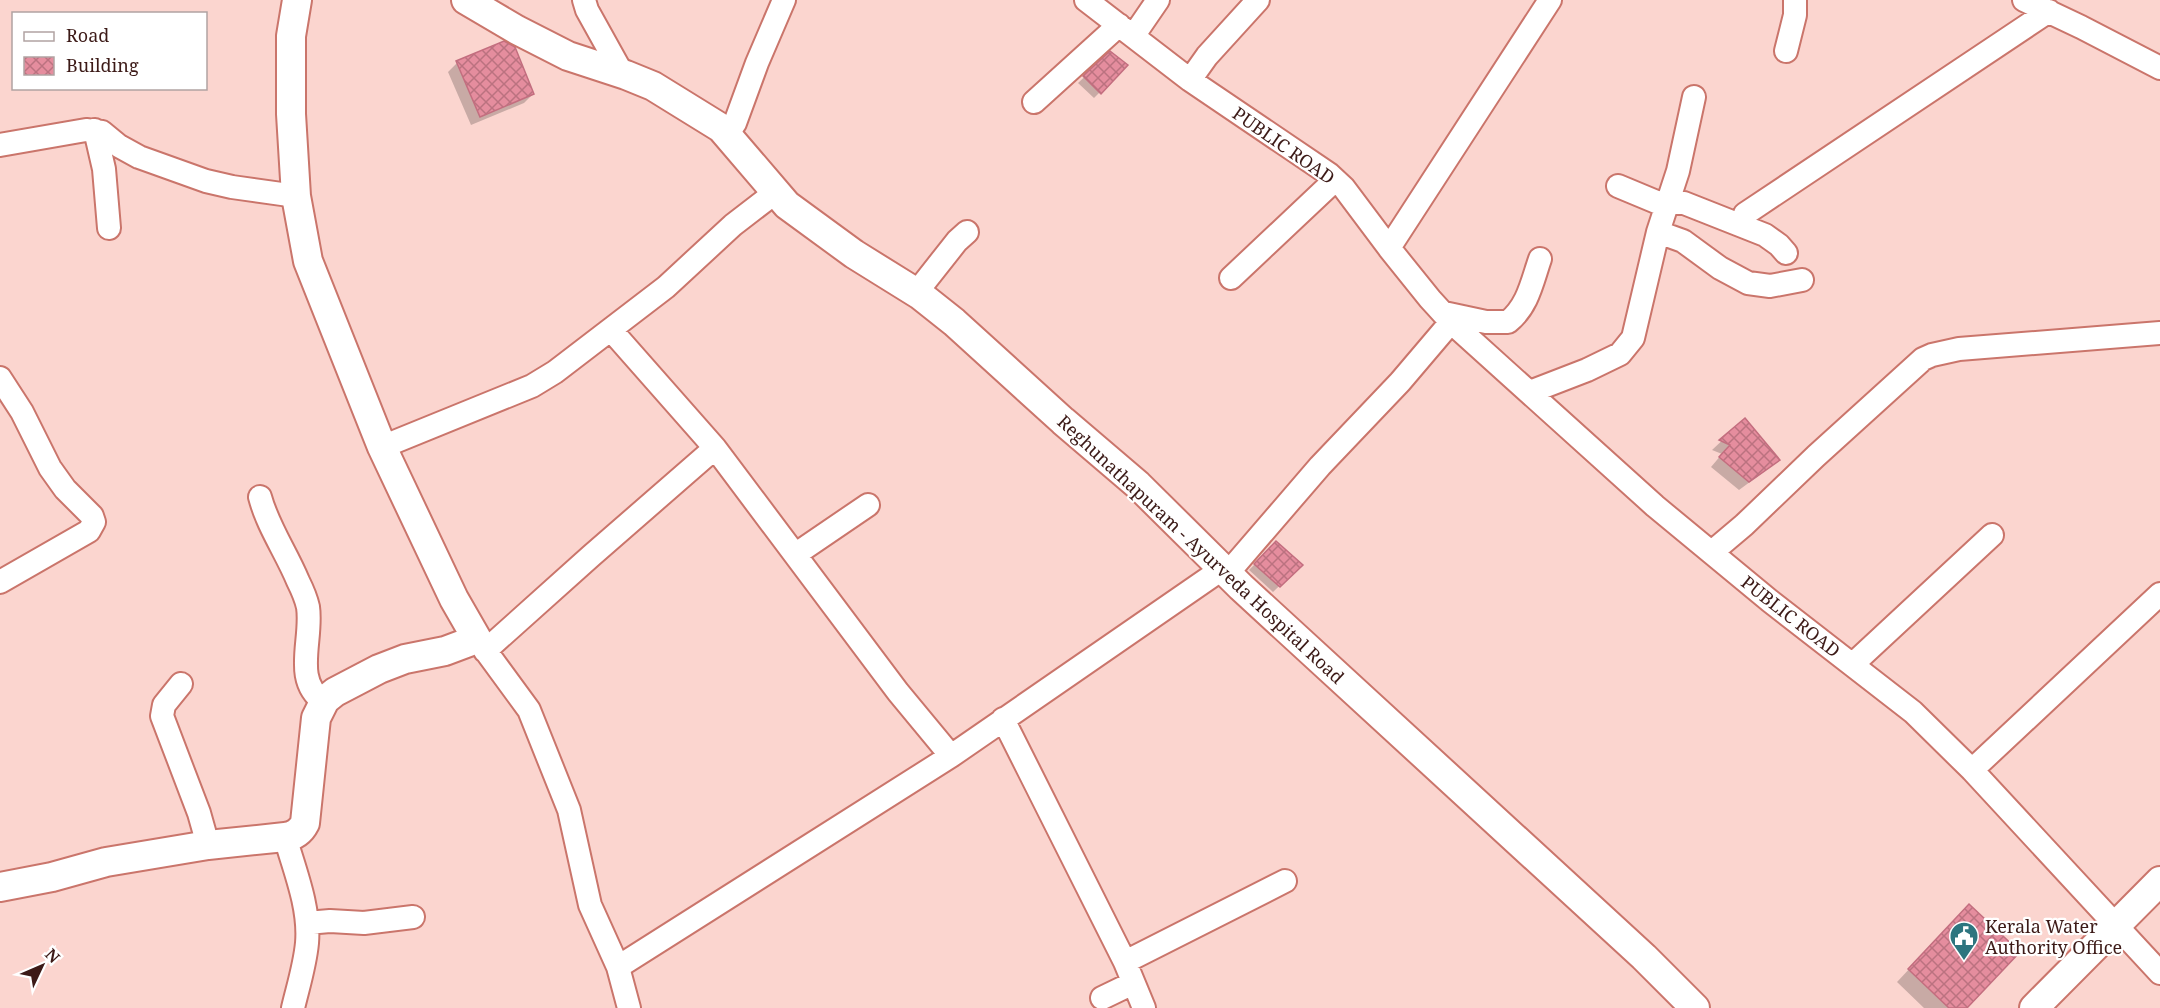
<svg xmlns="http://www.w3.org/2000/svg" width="2160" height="1008" font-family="'Noto Serif',serif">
	<defs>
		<pattern id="building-cross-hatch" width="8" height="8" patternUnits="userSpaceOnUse" patternTransform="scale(1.5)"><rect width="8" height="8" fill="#e58d9e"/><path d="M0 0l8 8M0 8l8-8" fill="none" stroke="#bb7280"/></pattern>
	</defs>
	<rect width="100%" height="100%" fill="#fbd5cf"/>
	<path fill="#0003" d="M504 43 533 94 524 103 471 125 448 72 457 63Z
		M1110 53 1126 66 1094 98 1078 83Z
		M1744 420 1778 460 1769 468 1739 490 1711 467 1722 454 1712 450Z
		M1276 543 1301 565 1273 592 1249 570Z
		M1957 918 1965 1008H1924L1897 982Z"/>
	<path fill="url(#building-cross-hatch)" stroke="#c36e7f" stroke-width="1.5" d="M504 41 515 47 534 94 480 117 456 61Z
		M1110 51 1128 65 1101 94 1083 76Z
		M1745 418 1780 460 1749 482 1719 457 1730 445 1719 440Z
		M1276 541 1303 565 1280 587 1254 564Z
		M1969 904 2020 952 1967 1008H1949L1908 969Z"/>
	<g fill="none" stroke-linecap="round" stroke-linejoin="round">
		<g stroke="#ca756b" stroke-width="26">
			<path id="minor" d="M584 0 587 10 622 73
				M1086 0 1190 80 1329 174 1344 188 1389 248 1430 299 1451 322 1655 506 1770 601 1913 712 1972 770 2160 973
				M2024 0 2081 27 2160 68
				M1134 35 1158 0
				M1786 51 1795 15V0
				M1190 80 1207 56 1258 0
				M1034 102 1119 25
				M95 130 104 169 109 228
				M727 135 735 123 757 63 784 0
				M0 145 86 130 102 132 119 146 139 157 206 181 232 187 296 196
				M1618 186 1666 206
				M1667 202 1684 203 1765 235 1779 245 1786 253
				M1745 214 2049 11
				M1658 232 1683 241 1720 268 1748 283 1770 286 1802 280
				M1389 248 1550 0
				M1231 278 1335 180
				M916 293 957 241 967 232
				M1444 313 1486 322H1508C1528 306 1532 282 1540 259
				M611 330 715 448 898 692 951 756
				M0 378 22 412 50 468 65 489 92 516 94 522 89 531 0 582
				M1530 392 1587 370 1620 354 1633 338 1658 232 1678 171 1694 97
				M382 447 532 386 555 372 666 287 733 225 776 192
				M260 497C268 527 286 552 298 581 302 589 306 598 308 607 313 640 292 680 324 702
				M1712 552 1744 525 1816 456 1923 359 1932 355 1959 349 2160 333
				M796 554 868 505
				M1227 574 1320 466 1400 382 1451 322
				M477 639 529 710 569 810 590 905 618 967 629 1008
				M485 651 591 556 715 448
				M1853 664 1992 535
				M181 684 164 705 162 716 199 813 208 845
				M1003 719 1125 962 1144 1008
				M1972 770 2160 594
				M285 837C295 871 310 908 307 943 305 965 298 987 293 1008
				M307 923 330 921 364 923 413 917
				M1125 962 1285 881
				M618 967 951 756 1222 569
				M1102 998 1133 983"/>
		</g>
		<g stroke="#ca756b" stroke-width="32">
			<path id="major" d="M466 0 517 30 568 56 626 75 653 86 721 128 787 205 854 254 920 295 954 322 1063 421 1138 485 1241 587 1644 957 1695 1008
				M0 887 52 877 106 862 208 845 285 837C294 836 301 831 305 823L316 718 325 700 335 692 379 669 405 659 445 651 477 639 454 599 382 447 308 261 296 196 291 114V36L297 0
				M2034 1008 2160 881"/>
		</g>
		<use href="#minor" stroke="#fff" stroke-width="22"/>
		<use href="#major" stroke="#fff" stroke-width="28"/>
	</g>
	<defs>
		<g id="civic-pin" transform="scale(1.5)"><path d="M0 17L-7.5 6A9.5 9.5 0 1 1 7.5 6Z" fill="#2d757f" stroke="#fff"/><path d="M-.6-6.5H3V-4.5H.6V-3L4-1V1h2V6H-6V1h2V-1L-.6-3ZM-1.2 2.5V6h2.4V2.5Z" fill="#fff"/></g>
	</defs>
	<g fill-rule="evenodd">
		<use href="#civic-pin" x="1964" y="936"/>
	</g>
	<g text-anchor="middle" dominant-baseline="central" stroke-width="4.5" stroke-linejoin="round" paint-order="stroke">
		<g font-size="18" fill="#3c1a17" stroke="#fff">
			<text transform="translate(1284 145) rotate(35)">PUBLIC ROAD</text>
			<text transform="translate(1201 549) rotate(43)">Reghunathapuram - Ayurveda Hospital Road</text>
			<text transform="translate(1791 616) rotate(38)">PUBLIC ROAD</text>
		</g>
		<g font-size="18" fill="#3c1a17" stroke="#fff" text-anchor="start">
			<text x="1985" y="926">Kerala Water<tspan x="1985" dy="21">Authority Office</tspan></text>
		</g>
	</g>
	<rect x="12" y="12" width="195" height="78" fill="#ffffff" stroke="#b1a3a2" stroke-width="1.5"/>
	<rect x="24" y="32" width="30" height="9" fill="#ffffff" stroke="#b1a3a2" stroke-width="1.5"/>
	<text x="66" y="42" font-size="18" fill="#3c1a17">Road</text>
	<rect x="24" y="57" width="30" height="18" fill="url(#building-cross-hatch)" stroke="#b1a3a2" stroke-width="1.5"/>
	<text x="66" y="72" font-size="18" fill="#3c1a17">Building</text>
	<g transform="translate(42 966) rotate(46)" stroke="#ffffff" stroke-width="4.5" paint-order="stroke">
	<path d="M0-4.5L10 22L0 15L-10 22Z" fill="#3c1a17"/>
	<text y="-9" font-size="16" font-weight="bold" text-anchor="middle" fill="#3c1a17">N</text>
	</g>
</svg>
